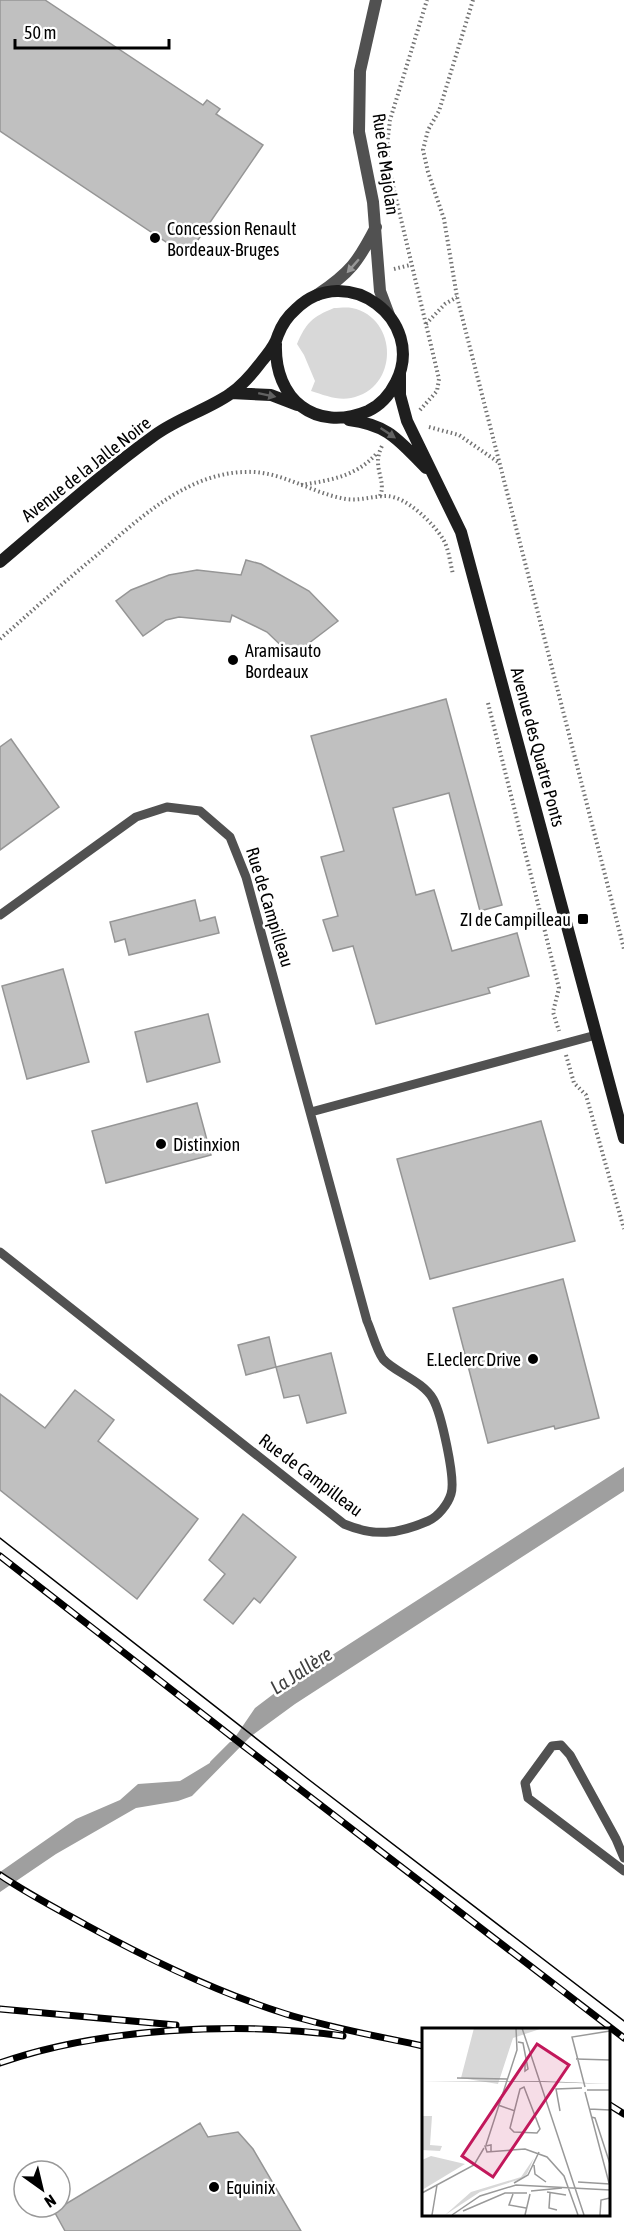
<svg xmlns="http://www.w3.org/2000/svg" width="624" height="2231" font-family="'Asap Condensed',sans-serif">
	<rect width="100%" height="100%" fill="#fff"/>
	<path fill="#d8d8d8" d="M334 308C339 308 346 307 352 308 399 318 399 389 351 398 338 401 324 395 311 391L315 381 304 355 297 344C306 323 312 317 334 308Z"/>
	<path fill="#9f9f9f" d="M624 1467V1491L295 1704 250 1737 192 1796 178 1801 136 1808 56 1854 0 1892V1872L76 1819 120 1800 138 1784 180 1781 223 1755 255 1708 284 1686Z"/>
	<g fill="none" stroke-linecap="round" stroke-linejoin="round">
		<path stroke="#9f9f9f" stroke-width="6" d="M213 1763 231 1745"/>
	</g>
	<path fill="#c0c0c0" stroke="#959595" stroke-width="1.5" d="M0 0H45L203 105 207 100 220 109 216 114 263 145 187 256 0 131Z
		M246 560 261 564 309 591 338 621 292 656 267 632 232 615 230 622 179 617 166 620 143 636 116 601 131 590 169 575 197 570 241 575Z
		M446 699 502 905 480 911 449 793 393 808 416 895 434 890 452 951 517 933 529 976 488 988 490 993 376 1024 353 946 333 951 323 920 338 916 321 857 344 851 311 736Z
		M11 739 59 807 0 850V747Z
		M195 900 200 921 215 917 219 933 129 955 125 939 115 942 110 922Z
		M63 969 89 1062 27 1079 2 986Z
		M208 1014 220 1062 147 1082 135 1032Z
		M197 1103 211 1155 106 1183 92 1131Z
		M541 1121 575 1241 430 1279 397 1159Z
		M563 1279 599 1418 555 1429 554 1426 488 1443 453 1308Z
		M269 1337 276 1367 246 1375 238 1345Z
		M331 1353 346 1413 307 1423 299 1395 284 1398 276 1367Z
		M75 1390 114 1420 98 1441 198 1519 137 1599 0 1490V1394L45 1428Z
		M243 1514 296 1557 260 1603 254 1598 233 1624 204 1600 225 1574 209 1560Z
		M200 2123 208 2137 238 2132 253 2149 301 2231H65L54 2211Z"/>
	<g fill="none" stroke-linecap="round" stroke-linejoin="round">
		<path stroke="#737373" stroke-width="4" stroke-dasharray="1.5 3" stroke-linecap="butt" d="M473 0 439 111 428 130 423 150 428 172 444 219 457 297 624 949
			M394 269 410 265
			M426 324 445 304 457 297
			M420 410 437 391 439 379 389 169 387 145 390 120 427 0
			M429 427 459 435 498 462
			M301 485C330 480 356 477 377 453
			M380 496C387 480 371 467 382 446
			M0 639C32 611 64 582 97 555 141 517 191 469 254 472 286 474 315 494 346 499 360 501 373 496 387 496 407 497 433 523 443 539 449 549 450 563 453 574
			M488 703 559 988 553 1012 559 1031
			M566 1055 574 1083 586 1095 624 1229"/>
		<path stroke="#515151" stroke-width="9" d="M0 915 136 817 167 807 200 811 230 837 246 877 367 1321C372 1332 376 1349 383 1359 394 1372 423 1381 433 1399 441 1413 456 1479 451 1494 448 1504 438 1517 428 1521 398 1534 375 1537 344 1524L0 1252
			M311 1112 596 1035
			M624 1858 616 1839 570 1755 561 1745 552 1746 525 1783 528 1798 624 1871"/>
		<path stroke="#515151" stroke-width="12" d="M376 0 360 71 359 132 373 202 380 291 389 315
			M317 295C350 273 358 262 376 227"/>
		<path stroke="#1e1e1e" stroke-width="12" d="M400 373V395L407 421 461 532 624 1138
			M231 393 271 395 297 405
			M349 420C389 425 399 441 426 468
			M0 562C51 519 101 474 155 435 178 418 207 410 230 394 243 385 253 373 262 361 269 352 275 346 278 335 282 324 288 316 296 309 346 260 427 320 396 382 390 394 381 405 368 411 315 433 274 399 276 344"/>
		<path stroke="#000" stroke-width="1.5" d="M0 1538 308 1779 624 2021"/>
		<g stroke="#000" stroke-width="7">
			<path id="rail" d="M0 1556 245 1747 624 2038
				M0 1875C28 1894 57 1909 86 1925 150 1960 216 1992 286 2014 331 2028 377 2036 423 2046
				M0 2009 176 2025
				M0 2063C100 2028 238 2021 343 2036
				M608 2104 624 2114"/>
		</g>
		<use href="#rail" stroke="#fff" stroke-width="4.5" stroke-dasharray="14" stroke-linecap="butt"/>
	</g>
	<defs><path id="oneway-solid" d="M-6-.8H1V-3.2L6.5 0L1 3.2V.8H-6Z" transform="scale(1.5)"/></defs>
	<use fill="#979797" href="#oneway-solid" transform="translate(353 266) rotate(131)"/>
	<g fill="#626262">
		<use href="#oneway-solid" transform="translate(267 395) rotate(12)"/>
		<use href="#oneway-solid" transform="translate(388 433) rotate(34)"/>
	</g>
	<g fill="#000" stroke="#fff" stroke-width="2">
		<circle cx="155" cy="238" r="6"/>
		<circle cx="233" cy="660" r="6"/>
		<rect x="577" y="913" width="12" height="12" rx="3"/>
		<circle cx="161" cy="1144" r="6"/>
		<circle cx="533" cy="1359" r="6"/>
		<circle cx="214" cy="2187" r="6"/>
	</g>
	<g text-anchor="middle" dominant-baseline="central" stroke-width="5" stroke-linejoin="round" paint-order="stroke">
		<g font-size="18" fill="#000" stroke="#fff">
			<text transform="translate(386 164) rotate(82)">Rue de Majolan</text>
			<text transform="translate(86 469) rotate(-38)">Avenue de la Jalle Noire</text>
			<text transform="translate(538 747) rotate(75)">Avenue des Quatre Ponts</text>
			<text transform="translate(270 907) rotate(73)">Rue de Campilleau</text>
			<text transform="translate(311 1475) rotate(37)">Rue de Campilleau</text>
		</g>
		<g font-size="18" fill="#000" stroke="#fff" text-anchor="start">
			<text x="167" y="228">Concession Renault<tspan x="167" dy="21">Bordeaux-Bruges</tspan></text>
			<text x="245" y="650">Aramisauto<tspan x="245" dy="21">Bordeaux</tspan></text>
			<text x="571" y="919" text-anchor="end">ZI de Campilleau</text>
			<text x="173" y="1144">Distinxion</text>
			<text x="521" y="1359" text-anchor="end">E.Leclerc Drive</text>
			<text x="226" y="2187">Equinix</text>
		</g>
		<g font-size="20" font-style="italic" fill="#404040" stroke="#fff">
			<text transform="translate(301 1670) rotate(-33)">La Jallère</text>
		</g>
	</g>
	<g transform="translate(422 2028)">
		<rect width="188" height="188" fill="#fff"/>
		<path d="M52 0H121L91 10 76 56 39 50ZM0 88H10L8 117 20 118 18 123 0 122ZM9 128 43 136 0 162V132ZM112 130 105 146 99 151 58 164 23 187 49 164 99 149Z" fill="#d8d8d8"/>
		<path d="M0 53H122L188 56 120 54Z" fill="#9f9f9f"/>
		<path fill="none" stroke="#999" stroke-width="1.5" d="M100 0 162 187M96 14 101 15 106 41 103 43V34M154 31 188 32M35 50 85 51M102 59 118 101 115 105 92 104 88 100 98 61ZM163 59 150 9 188 3M165 62H188M163 64 187 155M76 77 93 83M167 81 188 82M138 83 134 61 160 60M169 89 173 90 188 136M64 117 95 22 94 0M69 123V117L63 118 65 124 103 121 125 129 142 148 156 187M112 137 113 146 124 154M156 154 188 156M92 155 106 147 117 124M109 163 140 160M125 164 144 167M0 165 52 137 62 120M128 165 127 180 135 182M91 166 87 177 104 180M41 183 83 165H105M10 187 15 157M30 187 58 168 94 157 188 162M103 187 108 166M178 187 179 172 188 170"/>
		<path fill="#c2185b" fill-opacity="0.15" stroke="#c2185b" stroke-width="3" d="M115 16 147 37 71 149 40 128Z"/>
		<rect width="188" height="188" fill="none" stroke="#000" stroke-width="3"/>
	</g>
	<g transform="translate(42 2189) rotate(146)"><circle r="28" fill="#ffffff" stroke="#999999" stroke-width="1.5"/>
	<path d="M0-4.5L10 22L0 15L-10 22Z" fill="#000000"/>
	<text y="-9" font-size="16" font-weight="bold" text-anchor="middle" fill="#000000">N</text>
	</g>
	<path d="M15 39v9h154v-9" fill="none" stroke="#000000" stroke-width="3"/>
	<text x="24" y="39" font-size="18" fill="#000000" stroke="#ffffff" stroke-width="4.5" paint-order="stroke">50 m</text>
</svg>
